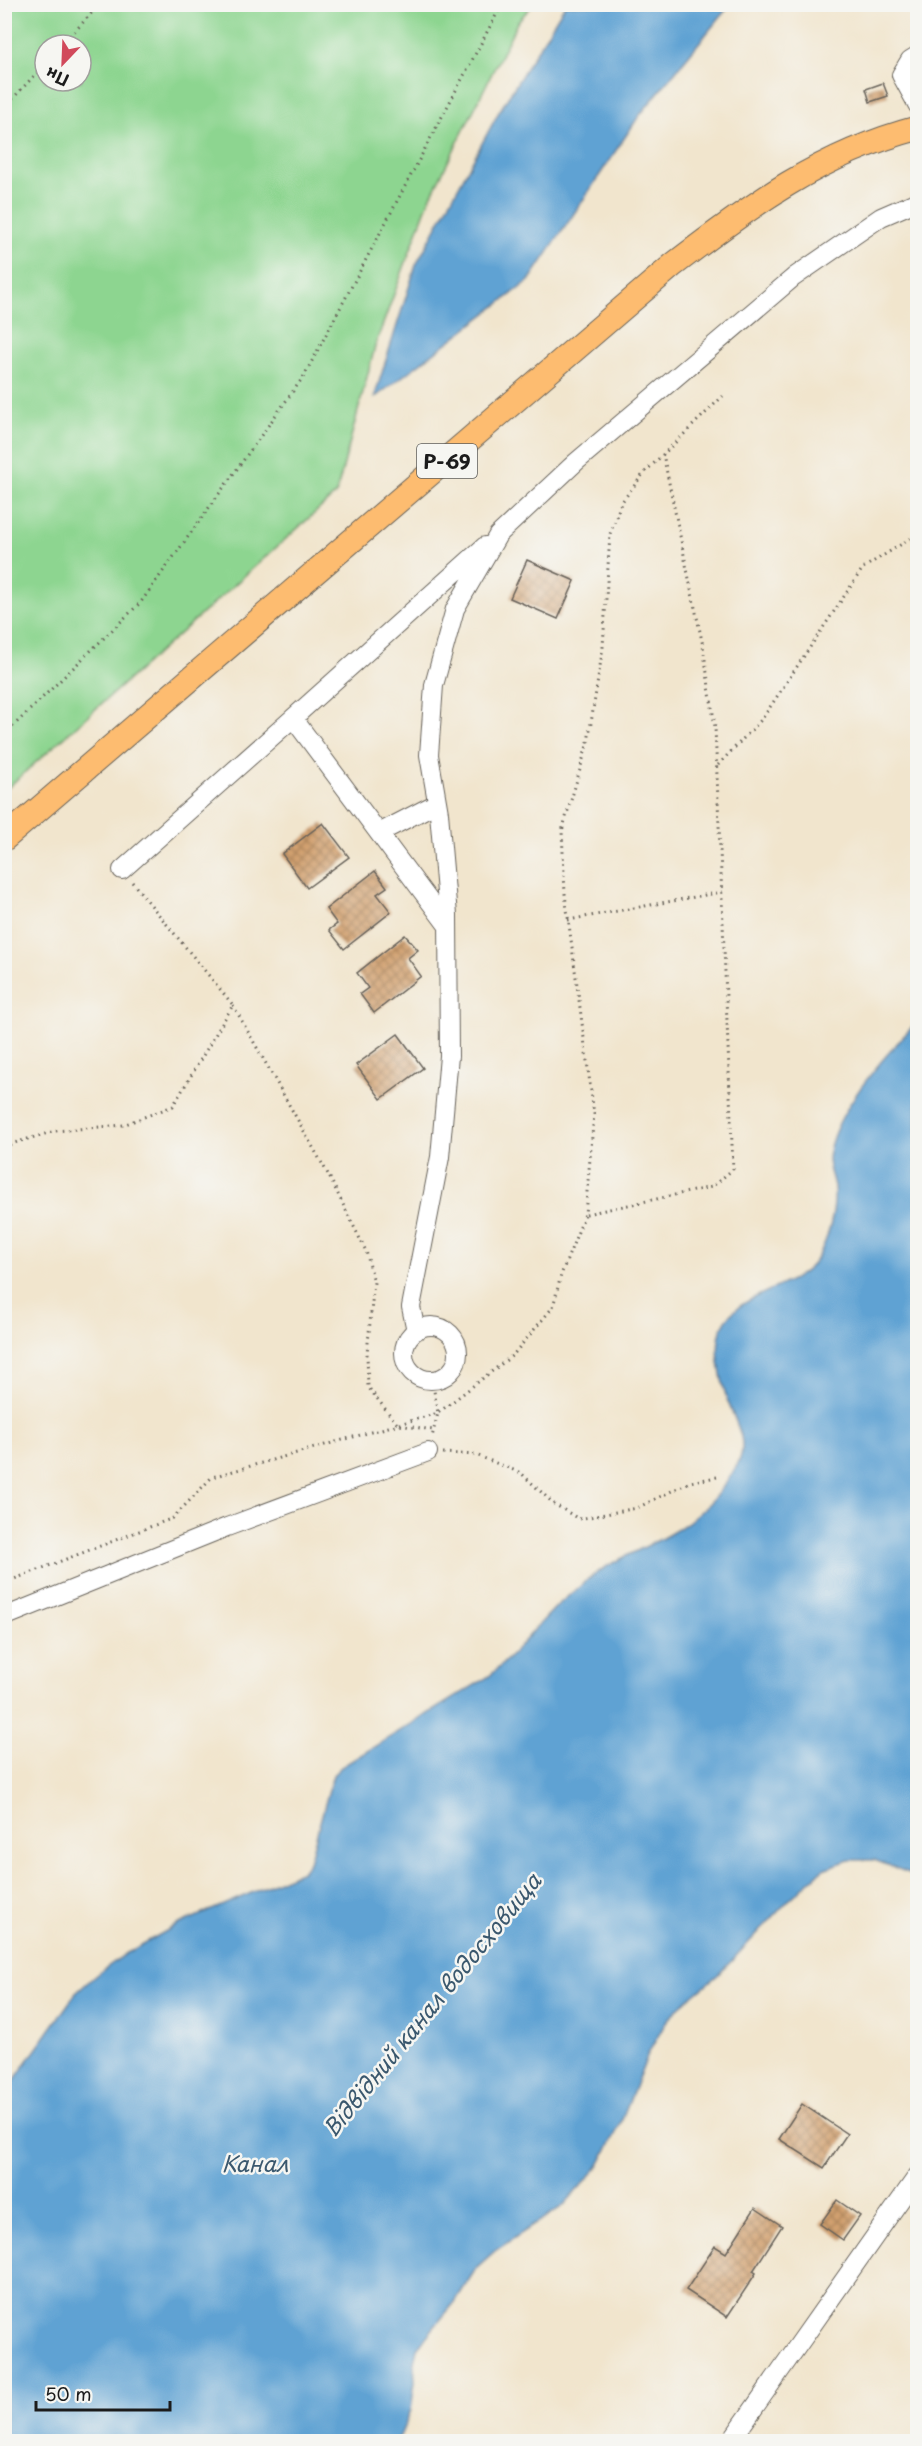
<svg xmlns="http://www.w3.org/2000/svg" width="922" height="2446" font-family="'Playpen Sans',sans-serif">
	<defs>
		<pattern id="building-cross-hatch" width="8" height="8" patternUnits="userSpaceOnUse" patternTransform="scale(1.5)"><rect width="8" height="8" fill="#d1a06f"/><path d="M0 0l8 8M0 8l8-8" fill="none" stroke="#a9825a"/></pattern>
	</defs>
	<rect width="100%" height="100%" fill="#f6f6f2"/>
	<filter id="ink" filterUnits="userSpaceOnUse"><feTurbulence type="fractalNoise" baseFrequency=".0167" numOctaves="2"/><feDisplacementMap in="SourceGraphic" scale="12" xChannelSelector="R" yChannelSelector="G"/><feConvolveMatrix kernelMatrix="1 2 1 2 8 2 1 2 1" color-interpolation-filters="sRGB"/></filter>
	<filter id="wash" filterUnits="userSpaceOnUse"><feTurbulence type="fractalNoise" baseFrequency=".008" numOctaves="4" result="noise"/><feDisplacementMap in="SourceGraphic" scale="24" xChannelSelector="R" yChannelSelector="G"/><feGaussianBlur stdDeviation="1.35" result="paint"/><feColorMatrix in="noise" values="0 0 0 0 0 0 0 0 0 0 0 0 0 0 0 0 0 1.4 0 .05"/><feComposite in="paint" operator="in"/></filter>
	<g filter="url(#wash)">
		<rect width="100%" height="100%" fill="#f1e5cd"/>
		<path fill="#8dd590" stroke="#547856" stroke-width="1.5" fill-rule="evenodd" d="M5 4 533 5 518 21 429 200 376 343 336 494 5 790ZM45 45H81V81H45Z"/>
		<path fill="#5fa2d3" stroke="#3e5f78" stroke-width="1.5" d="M565 5H730L639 116 529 281 374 398 416 265 499 112Z
			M917 1022V1876L874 1860H849L823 1869 789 1900 720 1973 679 2007 665 2024 649 2052 620 2125 598 2167 563 2206 496 2250 477 2267 455 2302 417 2348 414 2362 415 2382 411 2410 398 2441H5V2093L76 1993 96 1975 127 1953 177 1925 302 1871 309 1862 333 1775 341 1767 488 1677C511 1659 530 1633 551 1612 561 1601 574 1592 585 1582 609 1561 640 1551 668 1535 697 1519 721 1494 737 1465 751 1442 733 1419 726 1396 721 1378 715 1353 720 1334 730 1292 793 1292 815 1261 828 1243 836 1210 834 1187 832 1175 826 1164 829 1152 837 1108 887 1053 917 1022Z"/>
		<g id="blocks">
			<path fill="url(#building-cross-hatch)" d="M883 83 888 96 870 102 866 89Z
				M527 560 575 581 558 619 510 598Z
				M323 823 349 857 307 888 282 854Z
				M375 871 387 887 377 894 391 912 344 949 329 930 337 924 326 909Z
				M405 935 418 950 408 958 421 976 374 1013 360 994 368 988 357 973Z
				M398 1034 423 1068 381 1099 356 1065Z
				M802 2104 847 2134 824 2168 779 2139Z
				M837 2200 860 2216 843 2240 820 2224Z
				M755 2208 782 2226 753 2271 756 2273 727 2317 686 2290 715 2246 726 2253Z"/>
		</g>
	</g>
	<g filter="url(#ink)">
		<use href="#blocks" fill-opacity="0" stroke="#67625a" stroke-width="1.5"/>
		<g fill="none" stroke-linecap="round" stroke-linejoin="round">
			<g stroke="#67625a" stroke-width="20">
				<path id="minor" d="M918 55 910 60 901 75 918 106
					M379 833 437 803
					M122 870 293 718
					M448 926 293 718 485 546
					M404 1353a27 27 0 1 1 54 0a27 27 0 1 1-54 0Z
					M416 1331 411 1307 440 1157 449 1056 448 915 439 813 429 755 434 685 455 609 498 535 576 462 794 277 881 217 918 201
					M4 1617 227 1527 428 1452
					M730 2442 918 2175"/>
			</g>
			<g stroke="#67625a" stroke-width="26">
				<path id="major" d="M4 839 673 265C751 205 820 154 918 128"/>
			</g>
			<path stroke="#67625a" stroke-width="3" stroke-dasharray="1.5 4.5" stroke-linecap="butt" d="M62 45 100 4
				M4 108 45 64
				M4 735 141 602 304 376 502 4
				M718 765 762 719 863 568 918 534
				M568 920 722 892
				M233 1005 328 1174 366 1251 374 1282 367 1353 368 1387 398 1425 434 1430
				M4 1146 55 1131 123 1125 173 1106 233 1005 132 882
				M586 1214 712 1187 733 1169 715 727 703 646 663 454
				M432 1380 438 1413 432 1437
				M443 1453 476 1455 521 1473 554 1504 579 1519 637 1508 690 1482 717 1477
				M4 1583 173 1518 212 1477 438 1413 513 1355 553 1307 561 1275 585 1214 594 1114 565 894 562 831 588 742 603 647 610 534 621 503 644 473 723 396"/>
			<use href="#minor" stroke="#fff" stroke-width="18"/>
			<use href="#major" stroke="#fdbc6f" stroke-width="24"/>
		</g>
	</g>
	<g text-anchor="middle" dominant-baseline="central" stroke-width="5" stroke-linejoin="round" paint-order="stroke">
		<rect fill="#f6f6f2" stroke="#5d5d5c" stroke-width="1.5" x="417" y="444" width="60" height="34" rx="4.5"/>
		<g font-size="20" font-weight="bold" fill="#1c1c1c">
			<text x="447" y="461">Р-69</text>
		</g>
		<g font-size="22" font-style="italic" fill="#3a586e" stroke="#f6f6f2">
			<text transform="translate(431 2004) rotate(-51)">Відвідний канал водосховища</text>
			<text x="255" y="2162">Канал</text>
		</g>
	</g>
	<rect width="922" height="2446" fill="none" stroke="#f6f6f2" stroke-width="24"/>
	<g transform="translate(63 63) rotate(203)"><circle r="28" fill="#f6f6f2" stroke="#9f9f9c" stroke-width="1.5"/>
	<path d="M0-4.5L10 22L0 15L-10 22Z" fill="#d1495b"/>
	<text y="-9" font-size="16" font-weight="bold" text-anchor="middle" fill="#1c1c1c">Пн</text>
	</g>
	<path d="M36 2401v9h134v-9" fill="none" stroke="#1c1c1c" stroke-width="3"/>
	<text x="45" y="2401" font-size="18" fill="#1c1c1c" stroke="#f6f6f2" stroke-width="4.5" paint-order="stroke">50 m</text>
</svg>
